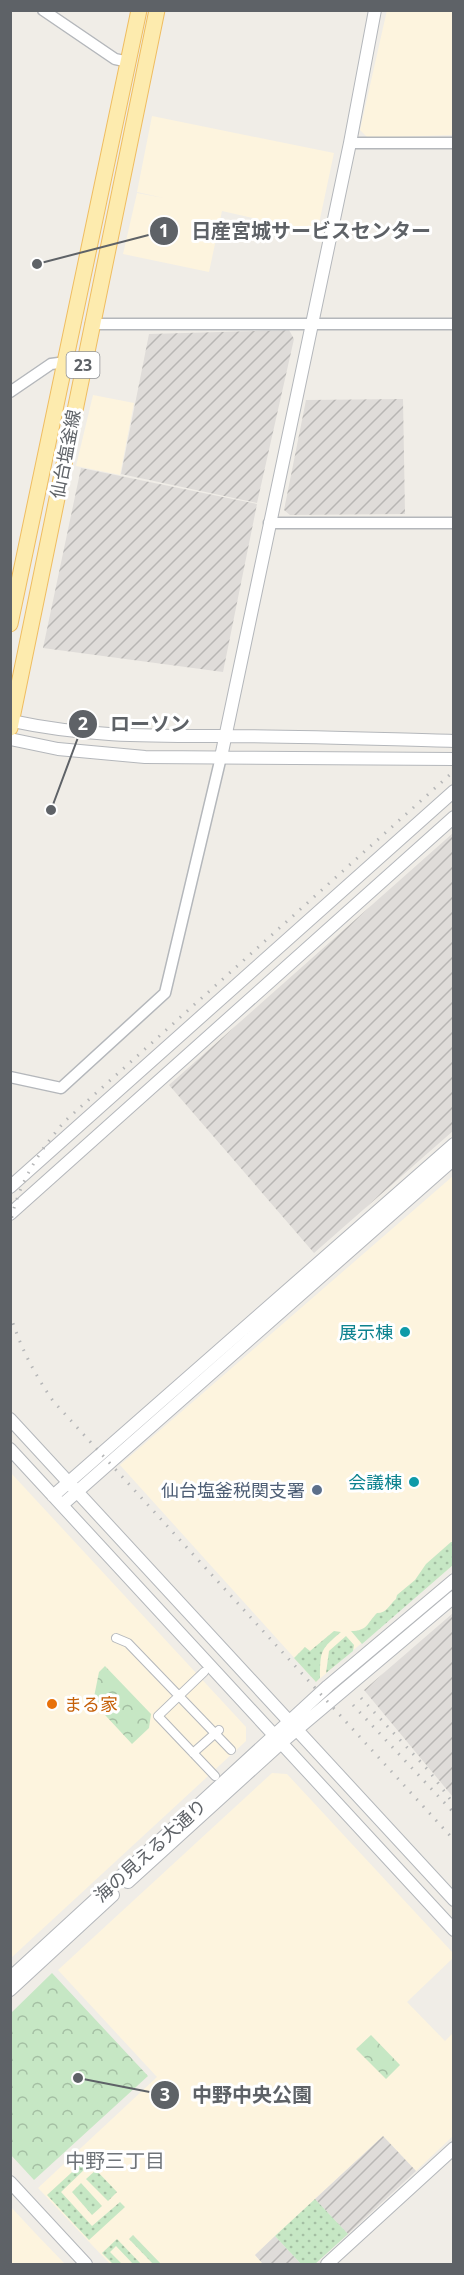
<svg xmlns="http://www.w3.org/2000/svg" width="464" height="2275" font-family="'Noto Sans','Noto Sans JP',sans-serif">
	<defs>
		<pattern id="industrial-furrows" width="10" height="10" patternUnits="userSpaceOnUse" patternTransform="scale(1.5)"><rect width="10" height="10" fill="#dfdcd9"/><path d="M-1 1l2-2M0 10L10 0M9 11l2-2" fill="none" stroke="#b8b6b4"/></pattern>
		<pattern id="grass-dots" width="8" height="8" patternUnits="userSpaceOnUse" patternTransform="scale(1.5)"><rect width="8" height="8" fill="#c6e7c4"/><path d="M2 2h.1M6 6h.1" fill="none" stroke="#a4bfa3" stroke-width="1.8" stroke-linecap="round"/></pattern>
		<pattern id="park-crowns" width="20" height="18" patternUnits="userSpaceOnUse" patternTransform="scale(1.5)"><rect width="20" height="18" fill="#c6e7c4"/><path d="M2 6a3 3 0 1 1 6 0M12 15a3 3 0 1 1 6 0" fill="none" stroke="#a4bfa3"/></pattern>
	</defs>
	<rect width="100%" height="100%" fill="#f0ede7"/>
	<path fill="#fdf4de" d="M387 10 453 11V135L368 138 360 130Z
		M152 116 334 153 317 233 222 211 209 272 123 254 137 193 164 198 137 192Z
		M93 395 134 403 120 475 76 466Z
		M453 1176V1565L316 1682 120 1465Z
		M11 1473 246 1727V1741L11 1958Z
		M272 1773 287 1774 453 1953V1958L407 2002 445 2041 453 2033V2136L416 2171 383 2136 255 2255 263 2264H110L38 2188 157 2077 58 1970Z
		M10 2206 37 2235 65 2264H11Z"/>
	<path fill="url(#industrial-furrows)" d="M289 330 294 339 257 503 121 474 149 334Z
		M403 399 405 514 290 515 284 510 306 400Z
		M81 468 257 504 223 672 43 648Z
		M453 833V1131L314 1253 169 1085Z
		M453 1613V1797L364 1690Z
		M383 2136 416 2171 348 2234 315 2199Z
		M275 2236 301 2264H263L255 2255Z"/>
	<path fill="url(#grass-dots)" d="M451 1542H453V1565L362 1644 351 1631C368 1631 367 1623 377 1613 387 1613 389 1605 396 1599L397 1595 415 1580 426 1564Z
		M334 1631 341 1632C321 1649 320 1650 320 1678L316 1682 294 1658 305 1647 310 1651Z
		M346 1636 354 1645 353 1651 326 1673 329 1651Z
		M83 2162 87 2167 61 2192 92 2226 120 2202 125 2207 89 2240 47 2195Z
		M96 2170 117 2192 108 2201 86 2179Z
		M81 2183 102 2206 92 2215 72 2192Z
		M315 2199 348 2234 315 2264H301L275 2236Z
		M133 2235 161 2264H153L129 2239Z
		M117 2239 141 2264H133L116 2246 110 2252 122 2264H113L102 2253Z"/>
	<path fill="url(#park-crowns)" d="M105 1666 151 1714 149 1728 132 1744 93 1702 99 1672Z
		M52 1973 148 2076 34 2180 11 2155V2013Z
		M371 2035 400 2065 386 2079 356 2049Z"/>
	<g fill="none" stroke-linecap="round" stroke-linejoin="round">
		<g stroke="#b4b7bb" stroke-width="10">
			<path id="pedestrian" d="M116 1638 128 1643 231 1750
				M204 1672 158 1716 215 1776
				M193 1753 219 1730"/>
		</g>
		<g stroke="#b4b7bb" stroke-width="13">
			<path id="minor" d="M43 10 115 59 129 62
				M350 143H454
				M91 324H454
				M10 392 51 364 66 362
				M269 523H454
				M10 1077 61 1088 165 993 221 757"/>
		</g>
		<g stroke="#b4b7bb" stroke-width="14">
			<path id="tertiary" d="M12 721C86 737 150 736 225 736 301 736 377 739 454 741
				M10 739 58 749 145 757 454 759
				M221 757 350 143 375 10
				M10 1187 454 791
				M10 1214 454 817
				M10 1419 454 1900
				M10 1449 454 1930
				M53 1496 454 1144
				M62 1505 454 1159
				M128 1882 281 1743 454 1597
				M10 1978 328 1686 454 1580
				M10 1990 113 1895
				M10 2182 86 2264
				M327 2264 454 2148"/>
		</g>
		<g stroke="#efbd61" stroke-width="17">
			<path id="primary" d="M10 624 139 10
				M10 728 157 10"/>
		</g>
		<use href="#pedestrian" stroke="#fff" stroke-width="8"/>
		<use href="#minor" stroke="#fff" stroke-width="10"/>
		<use href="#tertiary" stroke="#fff" stroke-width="12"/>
		<use href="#primary" stroke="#fdebae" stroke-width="15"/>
		<path stroke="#b5b6b7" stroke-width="3" stroke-dasharray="1.5 8" stroke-linecap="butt" d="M10 1227C16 1187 38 1152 65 1121L454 771
			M10 1314C20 1347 34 1373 53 1401L454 1840
			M361 1698 429 1771 450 1799
			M353 1705 454 1813"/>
	</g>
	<g fill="#0f9aa8" stroke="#fff" stroke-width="2">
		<circle cx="405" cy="1332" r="6"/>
		<circle cx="414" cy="1482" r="6"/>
	</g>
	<circle fill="#5c6f8a" stroke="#fff" stroke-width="2" cx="317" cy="1490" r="6"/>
	<circle fill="#e8710a" stroke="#fff" stroke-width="2" cx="52" cy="1704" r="6"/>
	<g text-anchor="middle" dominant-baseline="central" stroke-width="6" stroke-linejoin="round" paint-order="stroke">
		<rect fill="#fff" stroke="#8e9195" stroke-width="1.5" x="66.5" y="352" width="33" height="26" rx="4.5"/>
		<g font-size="16" font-weight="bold" fill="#5e6267">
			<text x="83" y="365">23</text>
		</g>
		<g font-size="18" fill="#5e6267" stroke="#fff">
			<text transform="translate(65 454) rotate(-79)">仙台塩釜線</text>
			<text transform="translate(150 1850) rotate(-42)">海の見える大通り</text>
		</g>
		<g font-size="18" fill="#0d838f" stroke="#fff" text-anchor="end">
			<text x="393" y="1332">展示棟</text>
			<text x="402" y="1482">会議棟</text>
		</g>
		<g font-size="18" fill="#4e5e75" stroke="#fff" text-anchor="end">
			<text x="305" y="1490">仙台塩釜税関支署</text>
		</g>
		<g font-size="18" fill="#c56008" stroke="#fff" text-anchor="start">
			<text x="64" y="1704">まる家</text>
		</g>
		<g font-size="20" fill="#6f7479" stroke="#fff">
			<text x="115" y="2160">中野三丁目</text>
		</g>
	</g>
	<path fill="none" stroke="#5e6267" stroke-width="2" d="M37 264L164 231M51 810L83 724M78 2078L165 2095"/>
	<g fill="#5e6267" stroke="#fff" stroke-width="2">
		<circle cx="37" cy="264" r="6"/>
		<circle cx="51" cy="810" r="6"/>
		<circle cx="78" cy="2078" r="6"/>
		<circle cx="164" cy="231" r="15"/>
		<circle cx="83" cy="724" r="15"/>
		<circle cx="165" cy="2095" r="15"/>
	</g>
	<g font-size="18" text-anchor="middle" font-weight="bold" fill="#fff">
		<text x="164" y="237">1</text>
		<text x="83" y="730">2</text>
		<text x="165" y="2101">3</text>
	</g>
	<g font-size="20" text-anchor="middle" font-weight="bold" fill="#5e6267" stroke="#fff" stroke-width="6" stroke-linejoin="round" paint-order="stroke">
		<text x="311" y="238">日産宮城サービスセンター</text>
		<text x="150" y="731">ローソン</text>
		<text x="252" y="2102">中野中央公園</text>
	</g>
	<rect width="464" height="2275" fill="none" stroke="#5e6267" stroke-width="24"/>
</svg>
